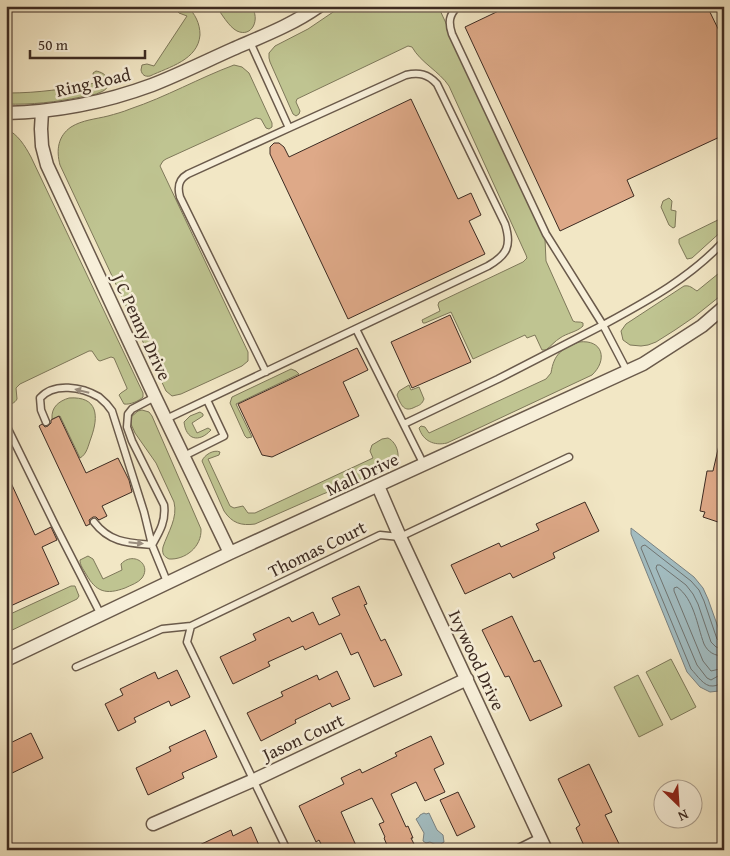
<svg xmlns="http://www.w3.org/2000/svg" width="730" height="856" font-family="'Gentium Book Plus',serif">
	<rect width="100%" height="100%" fill="#f2e7c5"/>
	<filter id="stains"><feTurbulence type="fractalNoise" baseFrequency=".004" numOctaves="4"/><feColorMatrix values="0 0 0 0 .2 0 0 0 0 .09 0 0 0 0 .02 0 0 0 .5 -.17"/></filter>
	<radialGradient id="worn" r=".72"><stop offset=".6" stop-color="#630" stop-opacity="0"/><stop offset="1" stop-color="#630" stop-opacity=".3"/></radialGradient>
	<path fill="#bfc491" stroke="#7e785a" d="M175 6H187C195 14 200 23 200 35 198 60 169 67 150 76 145 77 142 75 141 70L142 65 147 64 154 66 187 16 179 13 175 9Z
		M216 6H251C261 19 252 38 237 31 229 27 221 13 216 6Z
		M342 6H438L542 230 545 239 546 261 573 321C576 323 580 321 583 323V326C577 332 567 333 560 338 555 341 551 346 546 350H542L541 348 535 335 527 338 525 335 473 359 451 312 425 323H423L422 320 440 311 438 305 439 302 523 262 527 258 526 255 449 86C439 71 421 63 412 47L408 46 297 99 296 102 300 111 299 114 296 116 293 114 270 62 269 58V53L275 46 308 29Z
		M234 65 242 67 249 73 272 123V127L269 129 266 128 261 119 256 118 166 159 163 161 160 166 248 352V361L242 366 181 394 172 396 166 391 60 165C56 150 58 136 71 127 82 120 96 119 108 116 115 114 123 112 130 109 166 97 199 78 234 65Z
		M96 71C101 72 106 74 108 80 110 86 106 90 101 92 95 95 88 96 81 97 57 102 31 105 6 104V81L8 83V93C38 93 66 89 95 83L93 73Z
		M6 129C18 134 25 146 31 157L143 393V397C139 401 130 405 124 404L119 395 121 393 127 389V388L114 358 111 357 100 361 98 360 92 351H89L20 384 16 388 17 399C15 403 10 405 6 405Z
		M669 198 672 201 671 210 676 211 675 227 673 228 669 225 661 207 663 201Z
		M724 217V229L692 258 687 259 679 243V239Z
		M724 269V293L694 317 675 330 656 342 648 345 641 346 630 345 623 340 621 331 626 324 684 286C690 285 692 288 697 291Z
		M579 342C603 339 608 360 592 375L447 443C434 446 423 441 419 428L421 426 425 427 429 433 546 379 551 373C554 354 561 349 579 342Z
		M291 369 296 371 299 374 236 404 252 437 247 438 245 436 230 403 232 397Z
		M409 385 411 390 419 387 424 399C422 404 420 405 415 407 404 413 401 405 397 395L399 391Z
		M69 398C98 396 99 416 91 438 88 446 87 454 80 458L60 416 52 419C51 407 59 401 69 398Z
		M142 410 149 412 152 416 201 529C202 547 185 560 169 559 163 556 162 553 163 547 168 532 178 518 174 502L156 463 135 433 131 424V417L138 411Z
		M200 412 203 414V416L192 423 197 433 208 428 211 430C199 443 186 440 184 422L190 416Z
		M388 438C398 443 401 458 395 466L323 494 255 524C241 526 232 523 224 511L202 461C204 455 214 449 220 452L219 455 208 459 230 506 234 508 243 506 248 513H255L373 458 370 451 372 445 382 439Z
		M88 556 93 559 103 579 122 570 121 564C133 551 152 564 142 578 138 583 131 585 125 588 106 595 96 592 86 574 83 569 80 565 80 560Z
		M71 586H75L79 596 77 599 6 633V616Z
		M671 659 696 707 671 720 646 672Z
		M638 675 663 725 639 737 614 687Z"/>
	<path fill="#a2bcc0" stroke="#7a8281" d="M631 528 694 577 703 588 708 599 724 644V684L719 691 710 692 700 687 687 672 631 534Z
		M424 813 426 814 429 813 437 830 443 835 444 842 438 846 430 842 426 843 423 841 424 833 416 819 419 817 420 815Z"/>
	<g fill="none" stroke-linecap="round" stroke-linejoin="round">
		<path stroke="#707471" stroke-width="1" d="M724 642H720L717 639 704 601 699 590 691 581 645 545 642 546 641 548 691 669C697 675 704 687 713 686 718 686 719 683 724 682
			M724 649 716 647 711 642 698 604 693 594 686 585 660 565H657L656 568 697 665 707 678 711 680 718 676H724
			M724 656C714 656 708 652 704 644 697 625 694 599 677 587L674 588V591L703 661 711 671 724 668"/>
	</g>
	<path fill="#dea988" stroke="#3d2b22" d="M509 6H707L724 41V135L627 180 634 196 560 231 465 27Z
		M411 99 458 199 471 193 481 215 469 221 485 254 348 319 270 154V147L274 143H279L284 147 289 157Z
		M450 315 471 362 412 388 391 342Z
		M357 348 368 370 343 382 359 416 272 457 262 455 238 404Z
		M59 416 86 473 118 458 129 480 132 492 102 506 107 516 99 520 96 517H93L89 520 90 524 86 526 39 426 42 424 45 427 48 426 51 423V420Z
		M719 445 724 446V524L703 517 705 512 700 511 707 471H713Z
		M6 472 35 535 51 527 57 540 42 547 59 584 6 608Z
		M585 502 599 531 553 553 555 558 513 578 510 573 465 594 451 565 499 543 501 547 539 530 536 524Z
		M359 586 367 604 364 605 381 641 385 639 402 675 374 687 358 652 351 655 341 633 305 650 303 646 268 662 270 666 233 684 220 657 256 640 253 634 289 617 292 622 313 612 319 625 340 615 332 598Z
		M512 616 534 662 540 660 562 706 530 721 509 676 505 677 482 630Z
		M177 670 190 697 171 706 169 701 134 718 136 722 118 731 105 704 123 695 120 689 155 672 158 679Z
		M337 671 350 699 332 707 330 703 295 720 296 723 261 741 247 713 283 696 281 692 317 675 319 680Z
		M205 730 217 757 182 773 184 778 148 795 136 768 171 751 169 747Z
		M31 733 43 758 6 776V745Z
		M431 736 444 764 434 769 445 792 425 801 416 782 391 794 406 827 408 826 413 838H411L417 850H389L384 838 385 837 379 824 384 822 372 798 341 812 358 850H324L319 840 316 842 299 806 344 784 341 778 360 769 362 773 397 756 395 753Z
		M589 764 612 812 605 815 622 850H586L576 828 580 825 558 779Z
		M458 792 475 827 457 836 440 800Z
		M251 827 261 850H189L231 830 233 836Z"/>
	<g fill="none" stroke-linecap="round" stroke-linejoin="round">
		<g stroke="#6a5a4b" stroke-width="9">
			<path id="lane" d="M458 6C449 15 448 22 452 34L546 234 603 325C647 301 690 278 724 241
				M356 329 424 465
				M266 372 180 197C177 186 179 179 188 174L289 128
				M155 397 132 409 128 414 127 427 132 441 164 505C166 521 160 531 152 545L168 584
				M166 419 488 266C507 255 512 246 505 224L437 84C428 74 419 72 406 75L289 128 250 42
				M46 422 41 410 40 398C54 382 82 387 99 397 104 401 108 405 112 411L144 512 152 545C129 543 110 543 94 522
				M404 424 498 379 603 325 627 371
				M6 425 55 525 101 615
				M184 456 224 436 207 400
				M191 626 187 642 287 850
				M76 667 162 629 191 626 380 535 400 537 569 457"/>
		</g>
		<g stroke="#6a5a4b" stroke-width="15">
			<path id="street" d="M42 111 41 129 42 146 47 165 155 397 230 553
				M6 113C56 112 106 102 152 85 180 74 206 61 233 49 263 36 292 25 319 6
				M378 486 400 537 546 850
				M6 660 230 553 643 364 702 326 724 307
				M153 824 254 780 467 679
				M521 850 541 840"/>
		</g>
		<use href="#lane" stroke="#f7efd9" stroke-width="6"/>
		<use href="#street" stroke="#f7efd9" stroke-width="12"/>
	</g>
	<defs><path id="oneway-solid" d="M-6-.8H1V-3.2L6.5 0L1 3.2V.8H-6Z" transform="scale(1.25)"/></defs>
	<g fill="#9a8d7e">
		<use href="#oneway-solid" transform="translate(82 391) rotate(-166)"/>
		<use href="#oneway-solid" transform="translate(136 543) rotate(6)"/>
	</g>
	<g text-anchor="middle" dominant-baseline="central" stroke-width="5" stroke-linejoin="round" paint-order="stroke">
		<g font-size="18" fill="#3d2b22" stroke="#f7efd9">
			<text transform="translate(93 82) rotate(-13)">Ring Road</text>
			<text transform="translate(142 327) rotate(65)">J C Penny Drive</text>
			<text transform="translate(362 474) rotate(-25)">Mall Drive</text>
			<text transform="translate(317 549) rotate(-26)">Thomas Court</text>
			<text transform="translate(477 660) rotate(65)">Ivywood Drive</text>
			<text transform="translate(303 737) rotate(-25)">Jason Court</text>
		</g>
	</g>
	<rect width="730" height="856" fill="none" stroke="#f2e7c5" stroke-width="25"/>
	<rect x="8" y="8" width="715" height="841" fill="none" stroke="#3d2b22" stroke-width="2.5"/>
	<rect x="12" y="12" width="705" height="831" fill="none" stroke="#3d2b22"/>
	<g transform="translate(678 804) rotate(155)"><circle r="24" fill="#f7efd9" stroke="#ada190"/>
	<path d="M0-4L9 19L0 12L-9 19Z" fill="#8f2418"/>
	<text y="-8" font-size="14" font-weight="bold" text-anchor="middle" fill="#3d2b22">N</text>
	</g>
	<path d="M30 50v8h115v-8" fill="none" stroke="#3d2b22" stroke-width="2.5"/>
	<text x="38" y="50" font-size="15" fill="#3d2b22" stroke="#f7efd9" stroke-width="4" paint-order="stroke">50 m</text>
	<rect width="100%" height="100%" filter="url(#stains)"/>
	<rect width="100%" height="100%" fill="url(#worn)"/>
</svg>
